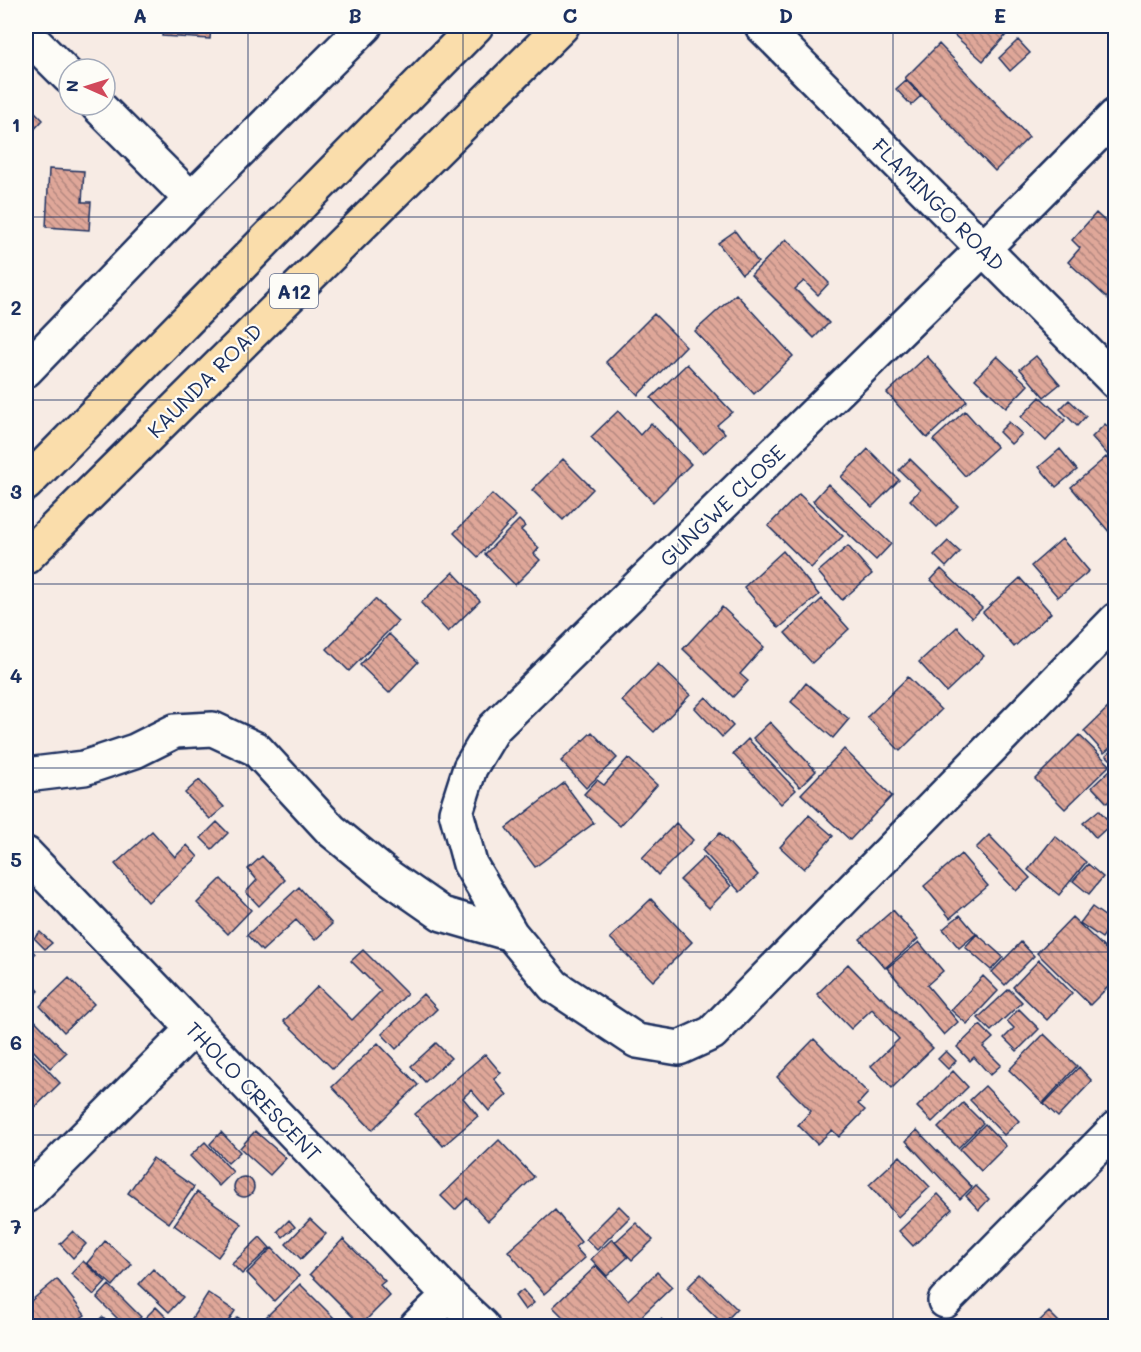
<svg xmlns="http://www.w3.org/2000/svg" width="1141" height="1352" font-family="Mali,sans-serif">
	<defs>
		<pattern id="building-back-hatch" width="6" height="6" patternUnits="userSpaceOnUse" patternTransform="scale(1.5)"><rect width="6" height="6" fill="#dfa799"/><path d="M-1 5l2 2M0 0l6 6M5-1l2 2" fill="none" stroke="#b48880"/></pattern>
	</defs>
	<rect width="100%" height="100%" fill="#f7ebe4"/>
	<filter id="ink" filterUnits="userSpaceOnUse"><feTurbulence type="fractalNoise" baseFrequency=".0167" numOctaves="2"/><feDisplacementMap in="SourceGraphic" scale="12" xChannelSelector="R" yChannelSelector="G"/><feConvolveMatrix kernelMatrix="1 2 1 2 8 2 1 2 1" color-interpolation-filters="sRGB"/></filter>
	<g filter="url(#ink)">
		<path fill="url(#building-back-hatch)" stroke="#1b2f5e" stroke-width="1.5" d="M163 26H211L210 39 162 36Z
			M960 26H1014L983 61 953 34Z
			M1018 40 1030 53 1010 71 999 58Z
			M939 44 1029 137 995 171 905 78Z
			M906 80 921 96 911 105 896 89Z
			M26 103 43 120 26 138Z
			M49 169 84 171 82 202H91L89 230 46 227Z
			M1096 213 1116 231V306L1068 262 1080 248 1072 240Z
			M735 231 758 262 742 274 718 243Z
			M786 239 829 283 818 295 804 281 795 289 829 323 814 338 751 275Z
			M736 294 793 356 754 394 695 331Z
			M654 314 686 346 638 395 606 362Z
			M927 356 967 401 927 438 887 393Z
			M997 356 1028 385 1006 408 975 379Z
			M1036 356 1060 384 1044 397 1020 369Z
			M687 364 732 412 717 425 725 433 703 454 651 398Z
			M1040 397 1065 420 1046 441 1021 417Z
			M1069 400 1086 416 1077 426 1060 409Z
			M618 411 640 435 651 423 691 464 653 502 591 437Z
			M965 411 997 447 965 476 933 440Z
			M1009 422 1022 434 1011 444 999 432Z
			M1105 424 1116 435V464L1092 437Z
			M868 449 899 480 872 507 841 477Z
			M1060 449 1077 470 1056 487 1039 467Z
			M1106 457 1116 468V540L1071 487Z
			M563 459 593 489 563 520 532 490Z
			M910 459 958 506 937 527 910 500 920 490 899 470Z
			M828 484 891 544 876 560 813 501Z
			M492 494 516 516 478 557 454 533Z
			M799 494 843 536 811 568 768 526Z
			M519 520 525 526 521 530 539 548 534 554 540 560 515 585 485 554Z
			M1062 539 1089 571 1058 597 1031 566Z
			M948 541 960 552 946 567 934 555Z
			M848 546 872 574 842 600 818 572Z
			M783 551 819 595 779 628 744 587Z
			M941 569 982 608 972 618 931 580Z
			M453 572 480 601 448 632 421 603Z
			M1020 578 1051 613 1014 647 983 612Z
			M375 599 398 621 349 671 327 649Z
			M822 599 849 629 812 663 785 633Z
			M722 607 764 647 740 674 748 681 733 697 683 649Z
			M957 627 984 656 946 692 919 662Z
			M389 634 418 662 389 693 360 665Z
			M658 664 690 695 654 732 622 701Z
			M908 677 941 710 900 751 867 717Z
			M806 683 849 719 833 738 791 702Z
			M706 697 733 726 722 737 695 708Z
			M1113 703 1116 706V743L1104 753 1084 731Z
			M770 722 816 771 800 787 753 738Z
			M592 732 617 758 586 788 561 761Z
			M1079 735 1110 765 1065 809 1035 779Z
			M748 739 796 790 781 804 733 754Z
			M1116 747V765L1106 755Z
			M844 749 892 796 850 840 801 794Z
			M628 758 657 785 620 826 584 794 597 780 604 785Z
			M1111 769 1116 774V802L1112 798 1107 803 1092 787Z
			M199 780 224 807 210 819 185 793Z
			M564 783 594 823 535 867 506 828Z
			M1099 810 1111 824 1096 838 1083 823Z
			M809 815 833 836 804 869 780 847Z
			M217 822 228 833 212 849 201 838Z
			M676 823 693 840 658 875 642 858Z
			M152 831 175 857 187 845 198 857 148 902 115 864Z
			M720 833 758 875 740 892 702 850Z
			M989 835 1030 878 1016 891 976 848Z
			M1055 836 1086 862 1059 895 1028 870Z
			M961 854 988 886 950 918 924 886Z
			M262 856 285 880 259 906 246 892 257 880 248 869Z
			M704 857 731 886 709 908 680 880Z
			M1088 864 1103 877 1089 894 1073 881Z
			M221 879 251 910 228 934 197 903Z
			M299 887 332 924 315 940 296 920 262 951 247 935Z
			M651 899 692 942 653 981 610 938Z
			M1092 907 1113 922 1102 938 1080 923Z
			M893 910 918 939 885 968 860 939Z
			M960 915 976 934 959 948 943 929Z
			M1072 917 1116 959V979L1090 1005 1037 953Z
			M40 932 52 943 45 949 34 938Z
			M977 934 1003 957 991 970 965 947Z
			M919 942 943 971 927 985 958 1022 944 1035 887 968Z
			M1021 942 1034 956 1005 985 992 972Z
			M26 943 35 954 26 962Z
			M363 950 407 994 333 1069 284 1021 318 986 352 1020 381 991 351 961Z
			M1039 960 1072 993 1047 1020 1013 987Z
			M848 964 880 997 881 996 933 1048 892 1088 871 1066 899 1039 872 1009 851 1029 817 994Z
			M26 975 39 991 26 1002Z
			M983 976 998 991 967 1024 951 1010Z
			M69 978 94 1004 64 1032 40 1006Z
			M1009 989 1022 1002 991 1031 978 1018Z
			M423 994 437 1009 396 1049 382 1034Z
			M1019 1009 1039 1029 1017 1051 1004 1038 1014 1028 1007 1021Z
			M26 1011 66 1053 50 1068 26 1043Z
			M980 1025 993 1038 983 1047 1001 1065 990 1075 974 1057 970 1061 957 1047Z
			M1044 1034 1077 1066 1043 1103 1009 1070Z
			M814 1039 868 1093 858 1104 865 1110 839 1137 832 1130 817 1144 798 1125 811 1111 777 1077Z
			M378 1043 418 1085 372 1130 332 1087Z
			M436 1043 451 1058 425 1082 411 1066Z
			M26 1047 60 1083 28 1114 26 1112Z
			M946 1051 956 1061 948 1069 938 1059Z
			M485 1054 501 1073 494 1079 507 1095 489 1111 471 1090 463 1098 478 1116 443 1146 415 1114Z
			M1079 1067 1092 1081 1058 1117 1044 1104Z
			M953 1071 968 1087 932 1122 917 1107Z
			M985 1086 1019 1121 1004 1135 970 1100Z
			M963 1103 983 1123 958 1148 938 1128Z
			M985 1124 1006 1146 981 1171 960 1149Z
			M917 1130 972 1187 960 1199 906 1141Z
			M255 1131 286 1158 270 1175 240 1148Z
			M221 1132 240 1152 228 1163 210 1144Z
			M499 1140 534 1177 488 1221 467 1198 455 1210 441 1196Z
			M205 1142 233 1172 219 1186 190 1156Z
			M900 1156 930 1187 898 1217 869 1185Z
			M153 1158 194 1187 169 1223 128 1193Z
			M234 1187a10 10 0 1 1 20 0a10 10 0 1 1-20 0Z
			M976 1186 989 1199 979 1210 966 1196Z
			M197 1192 242 1224 218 1257 174 1225Z
			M938 1194 952 1209 913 1246 899 1231Z
			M619 1206 630 1217 597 1250 586 1239Z
			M555 1210 581 1242 575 1247 585 1258 544 1294 508 1251Z
			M310 1219 326 1234 301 1259 286 1244Z
			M289 1220 295 1227 283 1237 278 1231Z
			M636 1223 653 1240 632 1260 615 1242Z
			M73 1231 86 1244 73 1258 60 1244Z
			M260 1237 270 1248 242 1274 232 1264Z
			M343 1239 385 1281 380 1285 390 1296 361 1325 310 1274Z
			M612 1239 628 1257 607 1276 591 1259Z
			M105 1241 132 1264 113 1286 87 1263Z
			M272 1248 299 1276 274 1301 247 1273Z
			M83 1261 106 1282 94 1295 71 1274Z
			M596 1266 628 1300 657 1272 672 1287 631 1326H627L620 1320 613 1326H572L553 1307Z
			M153 1269 183 1297 169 1312 139 1284Z
			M701 1274 737 1309 723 1324 687 1288Z
			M57 1279 85 1315 76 1321 80 1326H28L26 1323V1305Z
			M300 1284 342 1326H272L264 1319Z
			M109 1285 141 1317 131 1326H125L97 1298Z
			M523 1290 534 1303 525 1310 515 1296Z
			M208 1293 235 1311 225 1326 216 1323 213 1326H187Z
			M156 1307 168 1319 160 1326H137Z
			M1049 1312 1063 1326H1034Z
			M102 1317 112 1326H92Z
			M237 1317 245 1322 241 1326H230Z
			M661 1319 669 1326H653Z"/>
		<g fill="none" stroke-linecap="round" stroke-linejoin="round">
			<g stroke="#1b2f5e" stroke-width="38">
				<path id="minor" d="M762 26 1116 382
					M26 34 69 77
					M97 105 191 199
					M1116 115 983 249 494 728 470 768 456 812 470 864 511 934 554 986 637 1041 679 1048 712 1033 1116 620
					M26 370 191 199 365 26
					M26 775 84 768 135 751 175 731 213 729 256 749 331 830 386 875 442 914 511 934
					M26 854 449 1295 482 1326
					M26 1196 194 1028
					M945 1301 1116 1128
					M417 1326 449 1295"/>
			</g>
			<g stroke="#1b2f5e" stroke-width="38">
				<path id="primary" d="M26 484 476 26
					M26 557 562 26"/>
			</g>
			<use href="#minor" stroke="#fdfcf7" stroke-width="33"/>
			<use href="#primary" stroke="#faddab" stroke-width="33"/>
		</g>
	</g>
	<path fill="none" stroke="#1b2f5e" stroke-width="1.5" stroke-opacity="0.55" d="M248 26V1326M463 26V1326M678 26V1326M893 26V1326M26 217H1116M26 400H1116M26 584H1116M26 768H1116M26 952H1116M26 1135H1116"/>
	<g text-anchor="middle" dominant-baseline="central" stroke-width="4.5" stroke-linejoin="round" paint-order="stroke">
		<rect fill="#fdfcf7" stroke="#5f6c8c" stroke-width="1.5" x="270" y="274" width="48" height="34" rx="4.5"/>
		<g font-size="20" font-weight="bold" fill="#1b2f5e">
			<text x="294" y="291">A12</text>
		</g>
		<g font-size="21" fill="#1b2f5e" stroke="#fdfcf7">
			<text transform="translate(939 204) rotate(45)">FLAMINGO ROAD</text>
			<text transform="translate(204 380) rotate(-45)">KAUNDA ROAD</text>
			<text transform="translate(722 505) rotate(-44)">GUNGWE CLOSE</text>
			<text transform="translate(254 1091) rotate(46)">THOLO CRESCENT</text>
		</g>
	</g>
	<rect width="1141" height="1352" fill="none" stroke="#fdfcf7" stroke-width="66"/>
	<g transform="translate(87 87) rotate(273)"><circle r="28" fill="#fdfcf7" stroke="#a3aaba" stroke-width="1.5"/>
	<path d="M0-4.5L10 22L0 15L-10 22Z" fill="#d1495b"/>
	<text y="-9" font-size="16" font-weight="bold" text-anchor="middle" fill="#1b2f5e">N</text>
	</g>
	<rect x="33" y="33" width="1075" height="1286" fill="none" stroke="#1b2f5e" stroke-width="2"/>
	<g font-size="20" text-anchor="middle" font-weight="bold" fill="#1b2f5e">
		<text x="140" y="23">A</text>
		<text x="355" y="23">B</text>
		<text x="570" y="23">C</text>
		<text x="786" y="23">D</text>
		<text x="1000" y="23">E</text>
		<text x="16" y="132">1</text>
		<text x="16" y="315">2</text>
		<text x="16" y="499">3</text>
		<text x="16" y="683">4</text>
		<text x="16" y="867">5</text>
		<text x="16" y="1050">6</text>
		<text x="16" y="1234">7</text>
	</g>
</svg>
